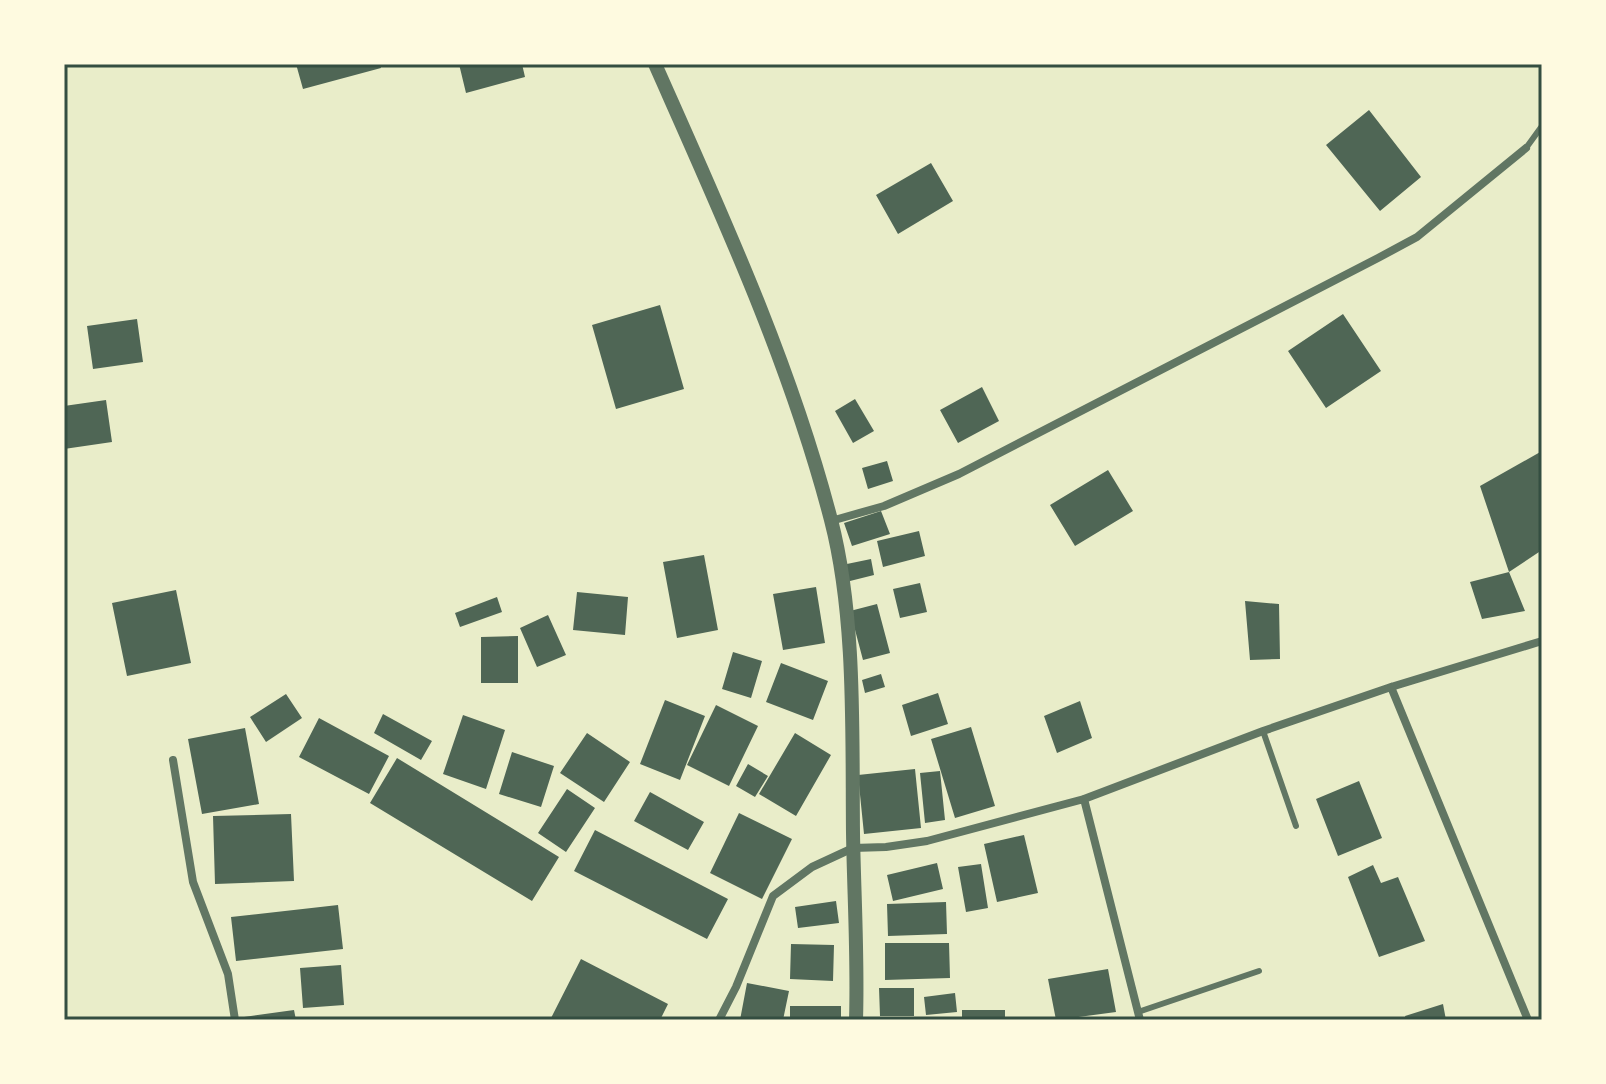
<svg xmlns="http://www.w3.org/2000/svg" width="1606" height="1084" font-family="Figtree,sans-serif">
	<rect width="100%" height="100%" fill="#e9edc9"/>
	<path fill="#4f6655" d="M296 64H380L381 68 303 89Z
		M459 64H522L525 77 466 93Z
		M1369 110 1421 177 1380 211 1326 145Z
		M931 163 953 201 898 234 876 195Z
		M660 305 684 389 616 409 592 325Z
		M1343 314 1381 371 1326 408 1288 351Z
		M137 319 143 362 93 369 87 326Z
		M982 387 999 421 958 443 940 410Z
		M855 399 874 431 853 443 835 411Z
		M106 400 112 442 64 449V406Z
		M1542 451V558L1539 552 1509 572 1480 486Z
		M887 461 893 481 868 489 862 468Z
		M1108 470 1133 511 1075 546 1050 505Z
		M881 511 890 534 852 546 844 523Z
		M919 531 925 556 883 567 877 541Z
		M704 555 718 630 677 638 663 562Z
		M871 559 874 575 846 582 842 565Z
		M1509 572 1525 611 1482 619 1470 582Z
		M920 583 927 612 900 618 893 589Z
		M816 587 825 643 783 650 773 594Z
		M176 590 191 663 127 676 112 603Z
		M577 592 628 597 625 635 573 630Z
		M497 597 502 612 460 627 455 613Z
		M1245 601 1279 604 1280 659 1250 660Z
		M877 604 890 653 863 660 850 611Z
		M548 615 566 655 537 667 520 628Z
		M518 636V683H481V637Z
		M733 652 762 661 751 698 722 689Z
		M781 663 828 681 813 720 766 702Z
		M881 674 885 687 865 693 862 680Z
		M938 693 948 724 911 736 902 705Z
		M286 694 302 718 266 742 250 717Z
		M665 700 705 716 680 780 640 764Z
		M1080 701 1092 738 1057 753 1044 716Z
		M716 705 758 726 729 786 687 765Z
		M383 714 432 741 421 760 374 733Z
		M463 715 505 730 486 789 443 774Z
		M319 718 389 756 369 794 299 757Z
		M971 727 995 806 955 818 931 739Z
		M245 728 259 804 202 814 188 739Z
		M587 733 630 762 604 802 560 773Z
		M795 733 831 755 796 816 759 794Z
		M512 752 554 766 541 807 499 794Z
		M397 758 559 857 532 901 370 803Z
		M748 764 768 776 755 797 736 786Z
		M915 769 921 828 864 834 858 775Z
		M940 771 945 820 925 823 920 773Z
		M1359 781 1382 838 1338 856 1316 799Z
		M567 789 595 808 566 852 538 833Z
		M650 792 704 822 688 850 634 821Z
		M739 813 792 839 762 899 710 873Z
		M291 814 294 881 215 884 213 816Z
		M595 830 728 899 707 939 574 871Z
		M1024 835 1038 893 997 902 984 844Z
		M937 863 943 889 893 901 887 875Z
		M981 864 988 908 966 912 958 867Z
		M1373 865 1381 883 1398 877 1425 941 1379 957 1348 877Z
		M836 901 839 923 798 928 795 907Z
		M946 902 947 934 888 936 887 904Z
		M338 905 343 949 236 961 231 917Z
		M885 943H949L950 978 885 980Z
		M791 944 834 945 833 981 790 979Z
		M581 959 668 1004 660 1020H550Z
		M341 965 344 1005 303 1008 300 968Z
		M1108 969 1116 1012 1056 1020 1048 979Z
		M747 983 789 991 783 1020H740Z
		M879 988H914V1016H880Z
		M955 993 957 1012 926 1015 924 997Z
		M1443 1004 1446 1020H1406L1405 1016Z
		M790 1006H841V1020H790Z
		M294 1010 296 1020H245L244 1017Z
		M962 1010H1005V1020H962Z"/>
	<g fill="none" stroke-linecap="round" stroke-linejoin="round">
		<path stroke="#617663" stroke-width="6" d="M1526 148 1542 126
			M1263 731 1296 826
			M1138 1012 1259 971"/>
		<path stroke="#617663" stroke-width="8" d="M831 521 884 506 959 474 1378 258 1417 237 1526 148
			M1391 687 1528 1020
			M173 760 193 882 228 974 235 1020
			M1084 799 1140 1020
			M719 1020 736 987 773 896 812 867 853 848 886 847 927 841 1084 799 1263 731 1391 687 1542 641"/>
		<path stroke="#617663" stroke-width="14" d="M655 64C721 213 790 362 831 520 856 616 852 734 853 833 854 895 858 958 856 1020"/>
	</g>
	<rect width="1606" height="1084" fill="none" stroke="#fefae0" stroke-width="132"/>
	<rect x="66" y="66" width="1474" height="952" fill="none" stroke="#344e41" stroke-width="3"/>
</svg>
